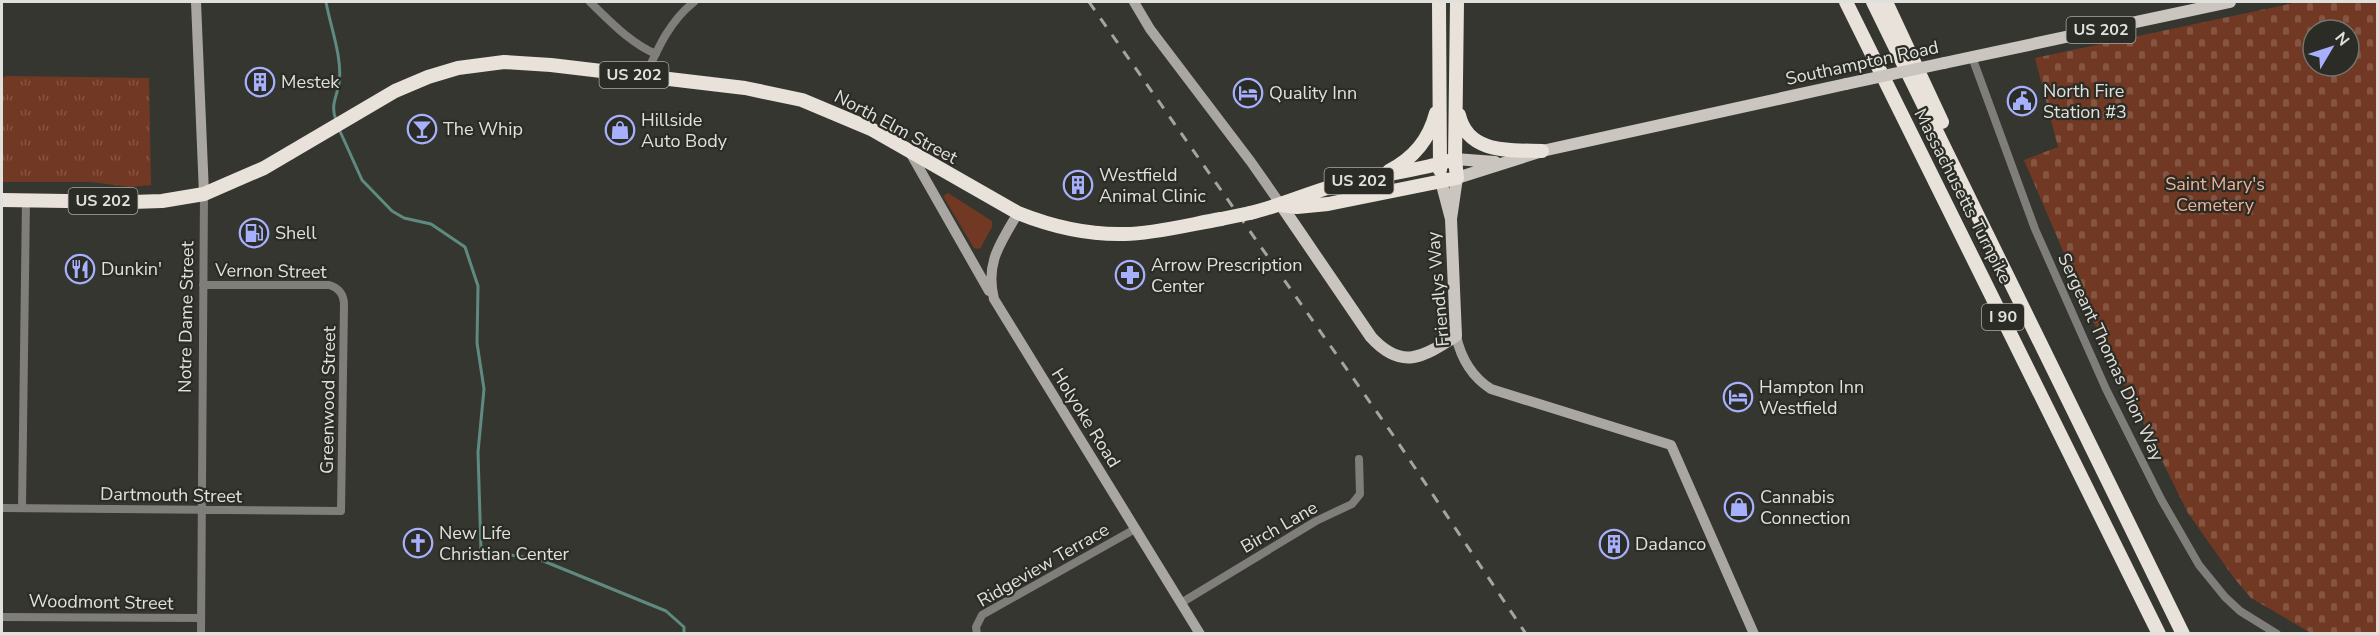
<svg xmlns="http://www.w3.org/2000/svg" width="2379" height="635" font-family="'Nunito Sans',sans-serif">
	<defs>
		<pattern id="grass-tufts" width="24" height="20" patternUnits="userSpaceOnUse" patternTransform="scale(1.5)"><rect width="24" height="20" fill="#713923"/><path d="M3 7l-1-3M5 7V3M7 7l1-3M15 17l-1-3M17 17v-4M19 17l1-3" fill="none" stroke="#855542"/></pattern>
		<pattern id="cemetery-stones" width="16" height="16" patternUnits="userSpaceOnUse" patternTransform="scale(1.5)"><rect width="16" height="16" fill="#713923"/><path d="M2 7V4a2 2 0 0 1 4 0v3zM10 15v-3a2 2 0 0 1 4 0v3z" fill="#855542"/></pattern>
	</defs>
	<rect width="100%" height="100%" fill="#35362f"/>
	<path fill="url(#grass-tufts)" d="M6 76 149 78 151 185 130 187 91 182H2V78Z"/>
	<path fill="url(#cemetery-stones)" fill-rule="evenodd" d="M2298 2H2377V633H2311L2251 598 2234 578 2188 513 2098 332 2024 160 2058 147 2035 58ZM2313 30H2349V66H2313Z"/>
	<path fill="#713923" d="M948 193 992 221V227L980 249 974 248 943 196Z"/>
	<g fill="none" stroke-linecap="round" stroke-linejoin="round">
		<path stroke="#5f8a80" stroke-width="3" d="M326 2C330 25 343 59 339 83 337 97 330 105 336 120
			M339 129 362 180 392 211 404 218 431 224 465 247 478 286 477 343 484 389 478 452 481 550 541 560 666 611 684 627V634"/>
		<path stroke="#807e7b" stroke-width="8" d="M590 2C610 21 630 43 656 54
			M1972 57 2035 229 2106 389 2161 499 2199 565 2225 597 2240 611 2277 634
			M645 77C658 48 669 22 694 2
			M2 508 341 511 344 305C344 295 339 288 329 285H203
			M22 508 26 200
			M1181 603 1316 521 1352 504 1360 494 1359 459
			M2 617 201 618
			M201 634 204 194
			M977 634 976 627 982 615 1135 529"/>
		<path stroke="#aaa6a1" stroke-width="10" d="M196 2 204 194
			M1134 2 1150 29 1251 162 1281 205
			M911 154 989 291
			M1018 213C1000 244 985 263 994 299L1200 634
			M1456 336C1461 358 1472 377 1491 389L1671 445 1754 634"/>
		<path stroke="#cac6bf" stroke-width="12" d="M1944 63 2230 2
			M1455 159 1495 162
			M1281 205 1371 337C1402 371 1423 357 1456 336L1451 219 1441 181
			M1451 219 1457 178 1542 151 1846 84"/>
		<path stroke="#e8e2db" stroke-width="14" d="M1439 2 1440 170
			M1846 2 2159 634
			M1873 2 2183 634
			M1886 2 1942 122
			M1459 115C1468 154 1510 150 1542 151
			M1389 171C1414 158 1429 140 1436 113
			M2 200 132 202 162 201 204 194 264 168 395 91 428 77 458 68 504 62 551 65 745 88 802 100 871 129 1018 213C1053 227 1087 235 1125 234 1153 234 1192 224 1221 219
			M1281 205 1297 207 1328 204 1457 178 1455 159 1457 2
			M1250 213C1280 206 1308 193 1337 185 1376 174 1417 172 1455 159"/>
		<path stroke="#a4a59f" stroke-width="3" stroke-dasharray="10 10" stroke-linecap="butt" d="M1089 2 1393 435 1526 634"/>
		<path stroke="#cac6bf" stroke-width="12" d="M1846 84 1944 63"/>
		<path stroke="#e8e2db" stroke-width="14" d="M1221 219 1250 213"/>
	</g>
	<defs>
		<g id="building-ring" transform="scale(1.5)"><circle r="9.5" fill="#2b2c25" stroke="#a7b0fc" stroke-width="1.5"/><path d="M-4-6H4V6H1V3H-1V6H-4ZM-2.5-4.3h1.7v1.8h-1.7ZM.8-4.3h1.7v1.8H.8ZM-2.5-1h1.7V.8h-1.7ZM.8-1h1.7V.8H.8Z" fill="#a7b0fc"/></g>
		<g id="hotel-ring" transform="scale(1.5)"><circle r="9.5" fill="#2b2c25" stroke="#a7b0fc" stroke-width="1.5"/><path d="M-6-4.5h1.5V1H6V5H4.5V3h-9V5H-6ZM-4 0a1.8 1.8 0 1 1 3.6 0ZM.5 0V-2.5h3Q6-2.5 6 0Z" fill="#a7b0fc"/></g>
		<g id="civic-ring" transform="scale(1.5)"><circle r="9.5" fill="#2b2c25" stroke="#a7b0fc" stroke-width="1.5"/><path d="M-.6-6.5H3V-4.5H.6V-3L4-1V1h2V6H-6V1h2V-1L-.6-3ZM-1.2 2.5V6h2.4V2.5Z" fill="#a7b0fc"/></g>
		<g id="bar-ring" transform="scale(1.5)"><circle r="9.5" fill="#2b2c25" stroke="#a7b0fc" stroke-width="1.5"/><path d="M-6-5H6L.8 .8V4.5H3.5V6h-7V4.5H-.8V.8Z" fill="#a7b0fc"/></g>
		<g id="shop-ring" transform="scale(1.5)"><circle r="9.5" fill="#2b2c25" stroke="#a7b0fc" stroke-width="1.5"/><path d="M-5-2.5h2.3a2.7 3.5 0 0 1 5.4 0H5L5.5 6h-11ZM-1.5-2.5h3a1.5 2.3 0 0 0-3 0Z" fill="#a7b0fc"/></g>
		<g id="fuel-ring" transform="scale(1.5)"><circle r="9.5" fill="#2b2c25" stroke="#a7b0fc" stroke-width="1.5"/><path d="M-5.5-6h7V0h2V4h1.3V-2.5L3-4.5l.8-.8L6-3V5H2.5V1h-1V6h-7ZM-4.2-4.7v3.2H.2V-4.7Z" fill="#a7b0fc"/></g>
		<g id="restaurant-ring" transform="scale(1.5)"><circle r="9.5" fill="#2b2c25" stroke="#a7b0fc" stroke-width="1.5"/><path d="M-5-6h1v4h1v-4h1v4h1v-4h1v5L-1.5 .5V6h-2V.5L-5-1ZM5-6V6H3V1.5H1.5Q1.5-4 5-6Z" fill="#a7b0fc"/></g>
		<g id="pharmacy-ring" transform="scale(1.5)"><circle r="9.5" fill="#2b2c25" stroke="#a7b0fc" stroke-width="1.5"/><path d="M-2-6h4v4h4v4h-4v4h-4v-4h-4v-4h4Z" fill="#a7b0fc"/></g>
		<g id="church-ring" transform="scale(1.5)"><circle r="9.5" fill="#2b2c25" stroke="#a7b0fc" stroke-width="1.5"/><path d="M-1.2-6h2.4v3.5h3.3v2.4h-3.3V6h-2.4V-.1h-3.3v-2.4h3.3Z" fill="#a7b0fc"/></g>
	</defs>
	<g fill-rule="evenodd">
		<use href="#building-ring" x="260" y="82"/>
		<use href="#hotel-ring" x="1248" y="93"/>
		<use href="#civic-ring" x="2022" y="101"/>
		<use href="#bar-ring" x="422" y="129"/>
		<use href="#shop-ring" x="620" y="130"/>
		<use href="#building-ring" x="1078" y="185"/>
		<use href="#fuel-ring" x="254" y="233"/>
		<use href="#restaurant-ring" x="80" y="269"/>
		<use href="#pharmacy-ring" x="1130" y="275"/>
		<use href="#hotel-ring" x="1738" y="397"/>
		<use href="#shop-ring" x="1739" y="507"/>
		<use href="#church-ring" x="418" y="543"/>
		<use href="#building-ring" x="1614" y="544"/>
	</g>
	<g text-anchor="middle" dominant-baseline="central" stroke-width="4.5" stroke-linejoin="round" paint-order="stroke">
		<g fill="#2b2c25" stroke="#aaaba5" stroke-width="1.5">
			<rect x="2066.5" y="17" width="69" height="26" rx="4.5"/>
			<rect x="599.5" y="62" width="69" height="26" rx="4.5"/>
			<rect x="1324.5" y="168" width="69" height="26" rx="4.5"/>
			<rect x="68.5" y="188" width="69" height="26" rx="4.5"/>
			<rect x="1982" y="304" width="42" height="26" rx="4.5"/>
		</g>
		<g font-size="16" font-weight="bold" fill="#e0e1dc">
			<text x="2101" y="30">US 202</text>
			<text x="634" y="75">US 202</text>
			<text x="1359" y="181">US 202</text>
			<text x="103" y="201">US 202</text>
			<text x="2003" y="317">I 90</text>
		</g>
		<g font-size="18" fill="#e0e1dc" stroke="#2b2c25">
			<text transform="translate(1862 63) rotate(-12)">Southampton Road</text>
			<text transform="translate(896 127) rotate(28)">North Elm Street</text>
			<text transform="translate(1963 196) rotate(63)">Massachusetts Turnpike</text>
			<text transform="translate(271 271) rotate(1)">Vernon Street</text>
			<text transform="translate(1438 289) rotate(-95)">Friendlys Way</text>
			<text transform="translate(186 317) rotate(-89)">Notre Dame Street</text>
			<text transform="translate(2111 357) rotate(65)">Sergeant Thomas Dion Way</text>
			<text transform="translate(328 400) rotate(-89)">Greenwood Street</text>
			<text transform="translate(1086 418) rotate(58)">Holyoke Road</text>
			<text transform="translate(171 495) rotate(1)">Dartmouth Street</text>
			<text transform="translate(1279 527) rotate(-30)">Birch Lane</text>
			<text transform="translate(1043 565) rotate(-30)">Ridgeview Terrace</text>
			<text transform="translate(101 602) rotate(1)">Woodmont Street</text>
		</g>
		<g font-size="18" fill="#e0e1dc" stroke="#2b2c25" text-anchor="start">
			<text x="281" y="82">Mestek</text>
			<text x="2043" y="91">North Fire<tspan x="2043" dy="21">Station #3</tspan></text>
			<text x="1269" y="93">Quality Inn</text>
			<text x="641" y="120">Hillside<tspan x="641" dy="21">Auto Body</tspan></text>
			<text x="443" y="129">The Whip</text>
			<text x="1099" y="175">Westfield<tspan x="1099" dy="21">Animal Clinic</tspan></text>
			<text x="275" y="233">Shell</text>
			<text x="1151" y="265">Arrow Prescription<tspan x="1151" dy="21">Center</tspan></text>
			<text x="101" y="269">Dunkin'</text>
			<text x="1759" y="387">Hampton Inn<tspan x="1759" dy="21">Westfield</tspan></text>
			<text x="1760" y="497">Cannabis<tspan x="1760" dy="21">Connection</tspan></text>
			<text x="439" y="533">New Life<tspan x="439" dy="21">Christian Center</tspan></text>
			<text x="1635" y="544">Dadanco</text>
		</g>
		<g font-size="18" fill="#f2b097" stroke="#2b2c25">
			<text x="2215" y="184">Saint Mary's<tspan x="2215" dy="21">Cemetery</tspan></text>
		</g>
	</g>
	<rect width="2379" height="635" fill="none" stroke="#e0e1dc" stroke-width="6"/>
	<g transform="translate(2331 48) rotate(51)"><circle r="28" fill="#2b2c25" stroke="#73746e" stroke-width="1.5"/>
	<path d="M0-4.5L10 22L0 15L-10 22Z" fill="#a7b0fc"/>
	<text y="-9" font-size="16" font-weight="bold" text-anchor="middle" fill="#e0e1dc">N</text>
	</g>
</svg>
